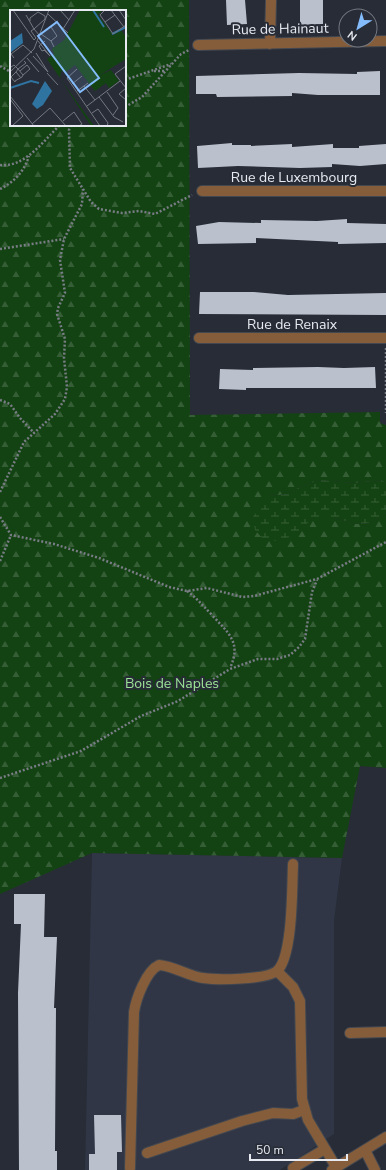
<svg xmlns="http://www.w3.org/2000/svg" width="386" height="1170" font-family="'Nunito Sans',sans-serif">
	<defs>
		<pattern id="forest-firs" width="22" height="20" patternUnits="userSpaceOnUse"><rect width="22" height="20" fill="#144313"/><path d="M5 1l3.5 6h-7zM16 11l3.5 6h-7z" fill="#365e36"/></pattern>
		<pattern id="wetland-marsh" width="20" height="14" patternUnits="userSpaceOnUse"><rect width="20" height="14" fill="#144313"/><path d="M1 5h8M5 5V1M11 12h8M15 12V8" fill="none" stroke="#365e36"/></pattern>
	</defs>
	<rect width="100%" height="100%" fill="#272c36"/>
	<path fill="#303645" d="M92 853 342 858 334 921V1134L280 1170H85Z"/>
	<path fill="url(#forest-firs)" fill-rule="evenodd" d="M0 0H189L190 415 380 412V423L386 425V483L381 480 355 483 319 480 298 488 288 494 269 496 304 525 313 518H334L357 524 371 523 386 513V768L360 766 342 858 92 853 0 894ZM11 11H125V125H11Z"/>
	<path fill="url(#wetland-marsh)" d="M319 480 355 483 381 480 386 483V513L371 523 357 524 334 518H313L294 536 276 541 262 538 255 530 252 518 269 496 288 494 298 488Z"/>
	<path fill="#bbc0cd" d="M226 0H245L247 24 227 25Z
		M300 0H323V24L300 25Z
		M380 71V95H318L292 93V96L217 97 216 94H196V76L299 73 357 74V72Z
		M232 143V145H251V146L292 144V147L333 144V148H359V146L386 144V164L360 166 332 164V167L300 168 238 166 198 168 197 146Z
		M347 219V223L386 224V243L338 244V242L256 238V243L198 244 196 226 219 222 261 223V220L317 221Z
		M200 292H254L288 295 386 293V315L199 314Z
		M318 367 344 368 375 367 376 388H246V390L219 389 220 369 253 370V368Z
		M14 894H45L44 937H57L54 1008H56L55 1151H57V1170H19L18 993 21 924H14Z
		M94 1115H121L122 1152H117V1170H89V1154H95Z"/>
	<g fill="none" stroke-linecap="round" stroke-linejoin="round">
		<g stroke="#424750" stroke-width="12">
			<path id="minor" d="M270 44 271 0
				M198 45 386 41
				M202 191H386
				M199 338H386
				M277 971 293 987 300 1001 302 1099 308 1120 336 1167
				M350 1033 386 1032
				M365 1150 375 1170
				M147 1153 242 1121 273 1113 293 1114 304 1110
				M130 1168 134 1012C136 999 146 971 159 965 174 966 188 976 203 978 217 980 266 980 277 971 293 957 292 887 293 864
				M295 1170 293 1168 325 1149
				M332 1170 386 1137"/>
		</g>
		<path stroke="#797d86" stroke-width="2.5" stroke-dasharray="2 2" stroke-linecap="butt" d="M0 66 11 72
			M154 71H165
			M125 80 171 64
			M125 107 142 97 181 54 189 50
			M71 125 69 130 70 168 91 202 99 209 122 213 139 211 155 214 192 195
			M0 165C25 168 44 140 60 125
			M0 189C14 182 24 172 29 156
			M0 249 64 239
			M386 348V413
			M0 400 10 404 20 418 34 433
			M0 492 24 442 55 414 65 399 67 387 64 358 65 339 57 314 58 308 65 293 60 260 64 239 82 204 83 189
			M0 517 11 535 54 544 99 558 169 587 187 591 207 588 242 597 254 596 317 579 386 542
			M0 561 11 535
			M187 591C197 598 203 606 212 615 228 633 242 642 230 668
			M0 778 81 751 141 716 178 701 230 669 258 659H277L290 655 299 647 305 639 312 592 317 580"/>
		<use href="#minor" stroke="#855d3b" stroke-width="10"/>
	</g>
	<g text-anchor="middle" dominant-baseline="central" stroke-width="4" stroke-linejoin="round" paint-order="stroke">
		<g font-size="14" fill="#e7eaf1" stroke="#272c36">
			<text transform="translate(280 29) rotate(-1)">Rue de Hainaut</text>
			<text x="294" y="177">Rue de Luxembourg</text>
			<text x="292" y="324">Rue de Renaix</text>
		</g>
		<g font-size="14" fill="#9be496" stroke="#272c36">
			<text x="172" y="683">Bois de Naples</text>
		</g>
	</g>
	<g transform="translate(10 10)">
		<rect width="116" height="116" fill="#272c36"/>
		<path d="M101 60 109 71 99 78 90 65ZM50 68 84 116H81Z" fill="#144313"/>
		<path d="M70 0H93L88 5 103 25 111 20 116 27V49L90 65 96 73 85 81 65 55 56 62 51 61 50 68 37 49 44 44 42 39 54 30Z" fill="#144313"/>
		<path d="M12 23 13 33 0 43V31ZM35 71 42 81 33 95 27 99 22 94Z" fill="#2f73a0"/>
		<path fill="none" stroke="#2f73a0" stroke-width="2" d="M83 0 94 17M102 24 116 17M0 78 21 71 29 73"/>
		<path fill="none" stroke="#747881" stroke-width="1" d="M3 0 24 30 26 28 21 21 24 19 30 26M50 0 59 10M95 0 90 5 95 12 105 5M101 0 114 17M109 0 116 10M38 4 58 23M16 5 24 19 35 9V6L28 2 20 8V11M95 12 103 24 116 15M41 17 47 26 41 31 44 37M53 19 65 0M31 24 41 31M28 31 40 46 34 40M35 31 29 36 32 41 35 40M23 46 38 62 26 43M4 48 1 44 13 35 22 43M17 48 29 62M116 56 105 64 116 78M1 57 4 55 8 59 16 53 14 51M67 59 57 68 90 116M0 62 24 39 39 0M6 62 8 59 13 65 20 59 17 55 10 61M37 63 48 75M11 68 6 62 1 67 5 72V71L12 67 13 65M62 74 72 66M74 76 85 90M116 78 109 84 116 90M67 81 78 73M97 82 108 98 103 105M0 86 24 116M89 87 104 107 113 112M0 89 13 106 2 116M77 96 110 71M82 103 88 99 98 113 97 116M53 111 64 102 72 114 69 116M22 114 40 98 56 116"/>
		<path fill="#84bcfb" fill-opacity="0.15" stroke="#84bcfb" stroke-width="2" d="M47 12 89 68 70 82 28 26Z"/>
		<rect width="116" height="116" fill="none" stroke="#e7eaf1" stroke-width="2"/>
	</g>
	<g transform="translate(358 28) rotate(217)"><circle r="19" fill="#272c36" stroke="#747881"/>
	<path d="M0-3L7 15L0 10L-7 15Z" fill="#84bcfb"/>
	<text y="-6" font-size="11" font-weight="bold" text-anchor="middle" fill="#e7eaf1">N</text>
	</g>
	<path d="M250 1154v6h97v-6" fill="none" stroke="#e7eaf1" stroke-width="2"/>
	<text x="256" y="1154" font-size="12" fill="#e7eaf1" stroke="#272c36" stroke-width="3" paint-order="stroke">50 m</text>
</svg>
